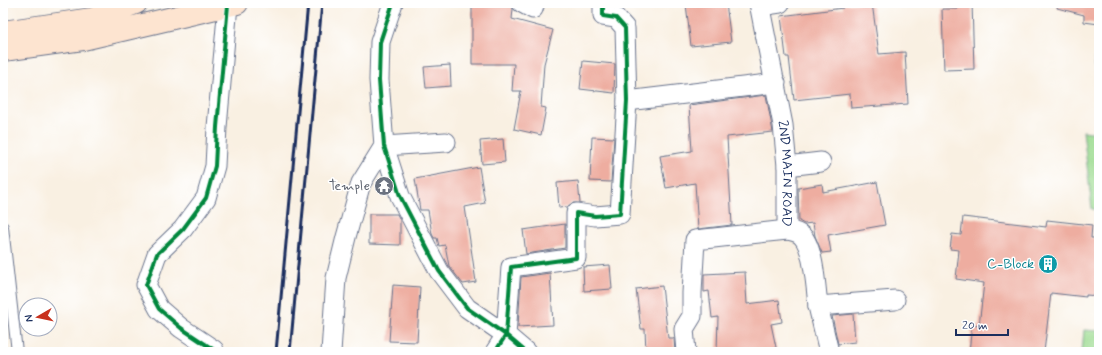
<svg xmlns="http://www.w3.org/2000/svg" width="1102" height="355" font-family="Mynerve,sans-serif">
	<defs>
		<pattern id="water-rules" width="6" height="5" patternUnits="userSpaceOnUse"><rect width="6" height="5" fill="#60a7d6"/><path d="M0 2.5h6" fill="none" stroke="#4e88b1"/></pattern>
	</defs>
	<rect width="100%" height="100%" fill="#fff"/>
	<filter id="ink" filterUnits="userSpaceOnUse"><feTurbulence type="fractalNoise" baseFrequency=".025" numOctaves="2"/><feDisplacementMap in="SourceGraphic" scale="8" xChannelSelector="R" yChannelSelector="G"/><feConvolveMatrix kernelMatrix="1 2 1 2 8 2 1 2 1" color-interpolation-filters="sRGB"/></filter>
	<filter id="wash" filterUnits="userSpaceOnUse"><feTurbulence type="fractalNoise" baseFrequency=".012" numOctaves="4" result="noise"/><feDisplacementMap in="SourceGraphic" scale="16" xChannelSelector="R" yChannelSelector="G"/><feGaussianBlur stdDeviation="0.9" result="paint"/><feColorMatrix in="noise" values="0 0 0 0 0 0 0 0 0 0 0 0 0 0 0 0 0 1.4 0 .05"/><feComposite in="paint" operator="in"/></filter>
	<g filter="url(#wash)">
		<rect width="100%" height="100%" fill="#f9f0e2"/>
		<path fill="#9ddc91" stroke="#5c8678" d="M1083 131 1099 133V210L1092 209Z
			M1084 330 1099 331V352H1082Z"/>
		<path fill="url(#water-rules)" stroke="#3e6b9a" d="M1099 57V108L1094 58Z"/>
		<g id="blocks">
			<path fill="#eeada0" d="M472 3H511L513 9 512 19 553 30 544 64 541 107 546 108 541 135 514 129 521 91H512L514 64H472Z
				M696 3H726L731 42 691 46 686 4Z
				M858 3H872L879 54 905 52 908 104 851 108 850 94 794 100 789 57H786L781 16 843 8 842 5Z
				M957 3H972L974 69 944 70 942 9H958Z
				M1058 3H1099V24L1084 22V15L1057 8Z
				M583 61 615 64 614 93 580 89Z
				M450 65 451 86 426 88 424 67Z
				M766 95 773 132 727 137 732 225 698 229 695 183 666 188 660 156 692 151 689 105Z
				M592 137 614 138 611 182 590 181Z
				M503 139 505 162 482 164 480 141Z
				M479 167 485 203 465 207 476 282 463 284 449 266 445 245 439 246 437 238H434L432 234 428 210H420L415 179Z
				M578 181 580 203H572L567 207 559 208 557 183Z
				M877 182 885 225 828 235 831 252 822 253 815 236 813 223 804 224 799 221 798 188 822 184 823 192Z
				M369 214H397L400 220V245L369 244Z
				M963 217 1046 227 1047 220 1092 225 1091 238H1099V296L1086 295V297L1051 293 1044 352H969L972 325 979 326 984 283 956 279 959 250 950 249 952 234 961 235Z
				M565 224V248L526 254 523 230Z
				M610 265 612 289 584 291 583 267Z
				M745 272 747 304 779 300 782 322 771 324 777 352H717L718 317 712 318 709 291 704 292V274Z
				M550 273 553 325 518 327 521 277Z
				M393 285 420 287 417 342 389 341Z
				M662 286 668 338H674L675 352H646L645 329H641L636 289Z
				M853 314 855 342 838 344 832 316Z"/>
		</g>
	</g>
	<g filter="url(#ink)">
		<use href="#blocks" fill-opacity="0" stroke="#69738c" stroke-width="1"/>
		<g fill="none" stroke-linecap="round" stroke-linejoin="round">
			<g stroke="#69738c" stroke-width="12">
				<path id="lane" d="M3 227 17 352"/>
			</g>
			<g stroke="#69738c" stroke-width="21">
				<g id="street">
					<path d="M393 3 380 42 379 80 384 146 400 196 439 271 467 308 506 335 526 352"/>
					<path d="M522 3 533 9 535 3"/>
					<path id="s1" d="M759 3 783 125 787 166V230C793 231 798 232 802 236 814 248 816 288 818 306L895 300"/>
					<path d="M760 6 780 3"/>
					<path d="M627 101 776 83"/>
					<path d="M787 166 821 162"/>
					<path d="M818 306 829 352"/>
					<path d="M214 350 181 328 159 309 146 285 157 254 183 229 206 198 215 166 217 127 228 5"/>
					<path d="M331 352 336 278 346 237 361 183 384 146 446 142"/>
					<path d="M495 352 506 335 511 267 576 258V213L595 216 620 214 627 101 625 28 616 18 603 16V3"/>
					<path d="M686 352 684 329 692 316V293L695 240 787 230"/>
				</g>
			</g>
			<g stroke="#69738c" stroke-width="24">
				<path id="secondary" d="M3 32 92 19 136 3
					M3 50 83 39 237 3"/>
			</g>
			<use href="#lane" stroke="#fff" stroke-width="10"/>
			<use href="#street" stroke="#fff" stroke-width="19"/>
			<use href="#secondary" stroke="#fde4d0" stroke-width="22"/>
			<path stroke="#1b2f5e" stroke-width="3" d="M276 352 308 3
				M290 352 322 3"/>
			<g stroke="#fff" stroke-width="6">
				<path id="cycleway" d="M393 3 380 42 379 80 384 146 400 196 439 271 467 308 506 335 526 352
					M214 350 181 328 159 309 146 285 157 254 183 229 206 198 215 166 217 127 228 5
					M495 352 506 335 511 267 576 258V213L595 216 620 214 627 101 625 28 616 18 603 16V3"/>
			</g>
			<use href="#cycleway" stroke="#00873e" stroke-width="4"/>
		</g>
	</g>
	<defs>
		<g id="temple-disc" transform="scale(1)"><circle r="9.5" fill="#6b7280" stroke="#fff"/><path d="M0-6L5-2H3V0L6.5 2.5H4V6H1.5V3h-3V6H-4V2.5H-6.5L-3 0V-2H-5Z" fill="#fff"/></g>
		<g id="building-disc" transform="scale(1)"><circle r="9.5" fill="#0f9aa8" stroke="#fff"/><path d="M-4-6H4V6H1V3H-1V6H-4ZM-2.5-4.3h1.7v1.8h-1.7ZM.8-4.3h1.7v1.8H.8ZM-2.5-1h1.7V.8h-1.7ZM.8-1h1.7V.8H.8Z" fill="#fff"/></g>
	</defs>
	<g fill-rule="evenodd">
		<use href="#temple-disc" x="384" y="186"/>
		<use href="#building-disc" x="1048" y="264"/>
	</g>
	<g text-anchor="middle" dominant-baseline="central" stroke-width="3" stroke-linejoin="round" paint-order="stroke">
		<g font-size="14" fill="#1b2f5e" stroke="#fff">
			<text stroke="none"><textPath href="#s1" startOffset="173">2ND MAIN ROAD</textPath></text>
		</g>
		<g font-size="14" fill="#5b616d" stroke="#fff" text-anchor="end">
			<text x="370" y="186">Temple</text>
		</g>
		<g font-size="14" fill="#0d838f" stroke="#fff" text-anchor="end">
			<text x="1034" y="264">C-Block</text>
		</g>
	</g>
	<rect width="1102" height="355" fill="none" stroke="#fff" stroke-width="16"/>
	<g transform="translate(38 317) rotate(261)"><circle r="19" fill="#ffffff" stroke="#a4acbf"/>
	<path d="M0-3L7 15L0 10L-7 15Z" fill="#c8321e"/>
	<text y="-6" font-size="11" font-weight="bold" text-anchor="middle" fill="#1b2f5e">N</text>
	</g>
	<path d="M956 329v6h52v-6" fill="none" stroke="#1b2f5e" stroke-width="2"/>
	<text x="962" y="329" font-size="12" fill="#1b2f5e" stroke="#ffffff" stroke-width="3" paint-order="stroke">20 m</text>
</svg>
